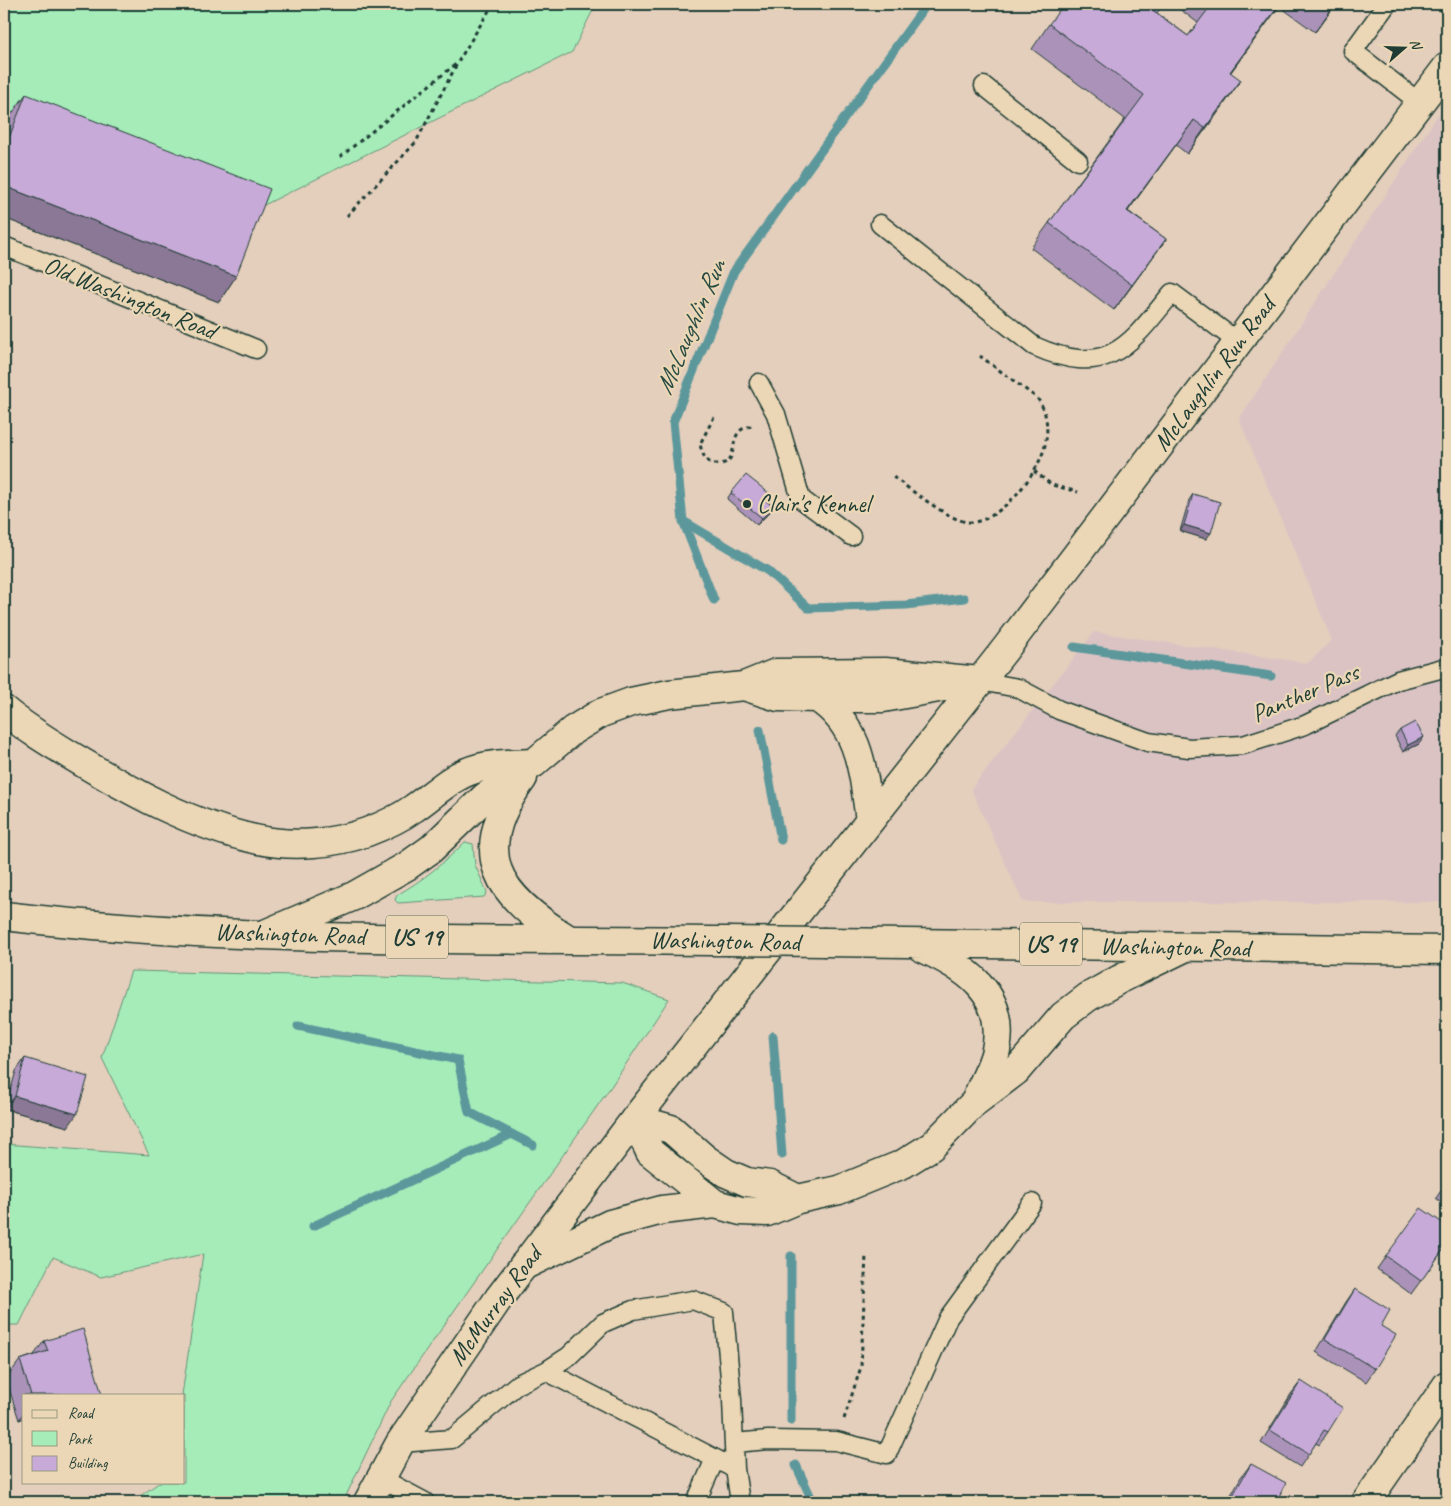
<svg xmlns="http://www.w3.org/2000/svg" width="1451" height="1506" font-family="Caveat,sans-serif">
	<rect width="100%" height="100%" fill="#e4cebc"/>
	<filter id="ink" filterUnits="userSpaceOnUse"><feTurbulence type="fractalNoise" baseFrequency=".02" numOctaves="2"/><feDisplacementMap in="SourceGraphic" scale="10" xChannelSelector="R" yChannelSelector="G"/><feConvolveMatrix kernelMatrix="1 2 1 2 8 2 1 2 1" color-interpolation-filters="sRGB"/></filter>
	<g filter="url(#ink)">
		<path fill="#dbc3c4" d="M1447 101V902H1023L971 789 1094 632 1308 663 1332 640 1239 419Z"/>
		<path fill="#a6ecb9" stroke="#629476" d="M4 4H596L572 52 264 205 4 110Z
			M465 842 473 844 475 865 487 892 484 897 398 903 395 900 397 895C423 880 444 863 465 842Z
			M131 971 622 983 669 999 612 1085 391 1401 343 1502H135L136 1499 160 1482H184V1395H182L203 1254 101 1277 53 1257 19 1325H4V1144L149 1155 102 1058Z"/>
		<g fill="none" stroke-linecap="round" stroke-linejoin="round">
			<path stroke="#5c989b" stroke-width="9" d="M683 521 768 571 808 608 906 605 964 598
				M714 600 683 521 673 422 734 271 927 4
				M1074 647 1271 676
				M760 730 781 840
				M298 1026 458 1060 469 1112 533 1145
				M773 1036 782 1155
				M313 1226 512 1134
				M791 1421V1256
				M796 1465 813 1502"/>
			<g stroke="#1f3d34" stroke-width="21">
				<path id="service" d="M1387 4 1353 51 1420 103
					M984 86 1078 161
					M880 224 1034 346C1108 379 1128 347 1172 293L1238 342
					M4 246 256 349
					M759 383 776 414 801 499 851 536
					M980 681 1018 688 1059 710 1148 742 1189 748 1243 745 1305 725 1398 680 1447 667
					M546 1371 735 1469
					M400 1443 452 1439 518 1384 546 1371 569 1356 603 1323 633 1310 693 1300 724 1312 732 1400 735 1469 740 1502
					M734 1443 768 1440 836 1441 887 1454 948 1318 1032 1203
					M380 1478 425 1502
					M696 1502 715 1459"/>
			</g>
			<g stroke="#1f3d34" stroke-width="31">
				<path id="minor" d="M1366 1502 1447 1385"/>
			</g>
			<g stroke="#1f3d34" stroke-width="31">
				<path id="tertiary" d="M4 710C24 727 47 741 70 755 128 790 192 826 259 840 293 847 334 844 367 832 383 826 400 818 414 808 432 796 447 780 467 772 488 763 512 764 534 763"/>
			</g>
			<g stroke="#1f3d34" stroke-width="31">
				<path id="secondary" d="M368 1502 400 1443 499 1298 635 1119 1006 648 1447 67"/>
			</g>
			<g stroke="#1f3d34" stroke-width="31">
				<path id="primary" d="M744 686 778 697 817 698H883L944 687
					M817 698C861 726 863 773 870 820
					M523 778C467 854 497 895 568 939
					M4 916C243 944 487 938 727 941
					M265 934 354 896 407 866 431 849 485 797 534 763 573 730 601 713 631 702 669 694 744 686 776 673 885 672 980 681
					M825 942 1447 950
					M921 947C965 968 1007 992 996 1050 993 1066 982 1084 976 1100
					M635 1119 650 1152 715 1204 741 1211 767 1212 798 1199 839 1190 903 1164 932 1146 975 1102 1016 1071 1063 1016 1088 997 1120 979 1186 947
					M635 1119 671 1129 704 1158 726 1173 747 1182 770 1185 798 1199
					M523 1266 610 1224 662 1210 715 1204"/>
			</g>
			<path stroke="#1f3d34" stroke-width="3" stroke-dasharray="4 4" stroke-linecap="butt" d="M340 157 456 64
				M347 216 416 142 458 62 493 4
				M714 417 700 444C702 453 705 463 716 464 739 466 729 441 740 431 743 427 750 427 754 425
				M1034 471 1052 485 1078 492
				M893 477C909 488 950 521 968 522 998 525 1037 475 1044 449 1049 432 1048 412 1037 398L980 356
				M844 1419 861 1367 866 1255"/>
			<use href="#service" stroke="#ebd7b5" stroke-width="18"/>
			<use href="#minor" stroke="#ebd7b5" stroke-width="28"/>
			<use href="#tertiary" stroke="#ebd7b5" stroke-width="28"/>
			<use href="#secondary" stroke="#ebd7b5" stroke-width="28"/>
			<use href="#primary" stroke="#ebd7b5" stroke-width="28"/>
			<g stroke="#1f3d34" stroke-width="31" stroke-linecap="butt">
				<path id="primary-bridge" d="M727 941 825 942"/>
			</g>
			<use href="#primary-bridge" stroke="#ebd7b5" stroke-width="28"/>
		</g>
		<path fill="#ab92b9" stroke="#1f3d34" d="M1173 4H1336L1315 32 1279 6 1230 73 1223 106 1187 154 1176 145 1128 211 1166 239 1114 310 1031 248 1049 223 1125 119 1032 49 1049 24 1157 13 1188 36 1198 23Z
			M26 94 236 276 219 302 4 218V131L8 119Z
			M731 493 770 494 766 500 774 507 769 513 757 525 727 499Z
			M1193 494 1206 539 1180 531 1189 500Z
			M1400 730 1419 744 1403 752 1395 736Z
			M25 1058 68 1127 5 1109 16 1071Z
			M1447 1182V1207L1436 1198Z
			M1447 1245 1411 1294 1377 1269 1386 1256Z
			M1355 1289 1381 1326 1375 1369 1366 1382 1316 1352 1346 1302Z
			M44 1341 102 1395H24V1418L19 1420 6 1379 20 1360 34 1355Z
			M1301 1381 1328 1432 1319 1445 1316 1443 1300 1467 1261 1443 1291 1394Z
			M1251 1464 1276 1502H1227L1241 1477Z"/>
		<path fill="#8b7796" stroke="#1f3d34" d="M1280 4H1281L1212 98 1230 72Z
			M1335 4H1336L1315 32Z
			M1241 80 1223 106 1187 154 1205 128Z
			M1194 120 1176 145 1109 236 1127 211Z
			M4 186 236 276 219 302 4 218Z
			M1166 239 1148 264 1114 310 1132 285Z
			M774 507 769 513 757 525 762 518Z
			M1184 525 1211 533 1206 539 1180 531Z
			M1424 737 1419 744 1403 752 1408 745Z
			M15 1096 77 1114 68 1127 5 1109Z
			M24 1412V1418L19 1420Z"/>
		<path fill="#c7aad7" stroke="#1f3d34" d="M1064 4H1144L1188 36 1212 4H1280L1230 72 1241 80 1205 128 1194 120 1127 211 1166 239 1132 285 1049 223 1144 95 1049 24Z
			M1144 4H1163L1157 13Z
			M1328 4H1335L1333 7Z
			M26 94 270 189 236 276 4 186V151Z
			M746 475 770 494 765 500 774 507 762 518 731 493Z
			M1193 494 1220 502 1211 533 1184 525Z
			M1415 722 1424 737 1408 745 1400 730Z
			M25 1058 88 1077 77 1114 15 1096Z
			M1421 1208 1447 1226V1244L1421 1281 1386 1256Z
			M1355 1289 1390 1310 1381 1326 1396 1335 1375 1369 1325 1339Z
			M83 1329 102 1395H31L20 1360 48 1351 44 1341Z
			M1301 1381 1343 1408 1328 1432 1324 1430 1309 1454 1270 1430Z
			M1251 1464 1286 1483 1276 1502H1229Z"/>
	</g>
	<circle fill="#1f3d34" stroke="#ebd7b5" stroke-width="2" cx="747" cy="504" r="5"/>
	<g text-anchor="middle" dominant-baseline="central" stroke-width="4.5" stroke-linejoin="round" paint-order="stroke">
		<g fill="#ebd7b5" stroke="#5c6b5b" stroke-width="1">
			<rect x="386" y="915.5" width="62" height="43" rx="4"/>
			<rect x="1020" y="922.5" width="62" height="43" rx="4"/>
		</g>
		<g font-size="24" font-weight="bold" fill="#1f3d34">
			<text x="417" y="937">US 19</text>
			<text x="1051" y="944">US 19</text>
		</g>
		<g font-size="25" fill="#1f3d34" stroke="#ebd7b5">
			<text transform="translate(130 298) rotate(22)">Old Washington Road</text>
			<text transform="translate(1214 374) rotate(-53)">McLaughlin Run Road</text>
			<text transform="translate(1305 693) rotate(-23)">Panther Pass</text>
			<text transform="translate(290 934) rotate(2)">Washington Road</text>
			<text transform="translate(725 941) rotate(1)">Washington Road</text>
			<text transform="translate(1175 947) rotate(1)">Washington Road</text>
			<text transform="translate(495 1306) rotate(-54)">McMurray Road</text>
		</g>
		<g font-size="25" fill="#1f3d34" stroke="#ebd7b5" text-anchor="start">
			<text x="757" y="504">Clair's Kennel</text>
		</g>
		<g font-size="26" font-style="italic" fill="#294c45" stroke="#ebd7b5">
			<text transform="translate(690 327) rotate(-67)">McLaughlin Run</text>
		</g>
	</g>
	<rect width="1451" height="1506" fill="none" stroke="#ebd7b5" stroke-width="20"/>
	<rect x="10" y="10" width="1431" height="1486" fill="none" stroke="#1f3d34" stroke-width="2" filter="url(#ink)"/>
	<rect x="22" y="1394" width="162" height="90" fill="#ebd7b5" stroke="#999981"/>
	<rect x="32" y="1410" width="25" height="8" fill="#ebd7b5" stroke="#999981"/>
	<text x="68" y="1418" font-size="15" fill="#1f3d34">Road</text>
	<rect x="32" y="1431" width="25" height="15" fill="#a6ecb9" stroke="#999981"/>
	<text x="68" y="1444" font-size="15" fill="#1f3d34">Park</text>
	<rect x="32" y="1456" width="25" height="15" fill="#c7aad7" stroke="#999981"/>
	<text x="68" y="1468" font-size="15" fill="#1f3d34">Building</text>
	<g transform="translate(1404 48) rotate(70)" stroke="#ebd7b5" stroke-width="4" paint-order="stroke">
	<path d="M0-4L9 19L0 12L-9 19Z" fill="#1f3d34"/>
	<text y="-8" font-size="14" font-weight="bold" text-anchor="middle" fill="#1f3d34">N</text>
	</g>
</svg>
